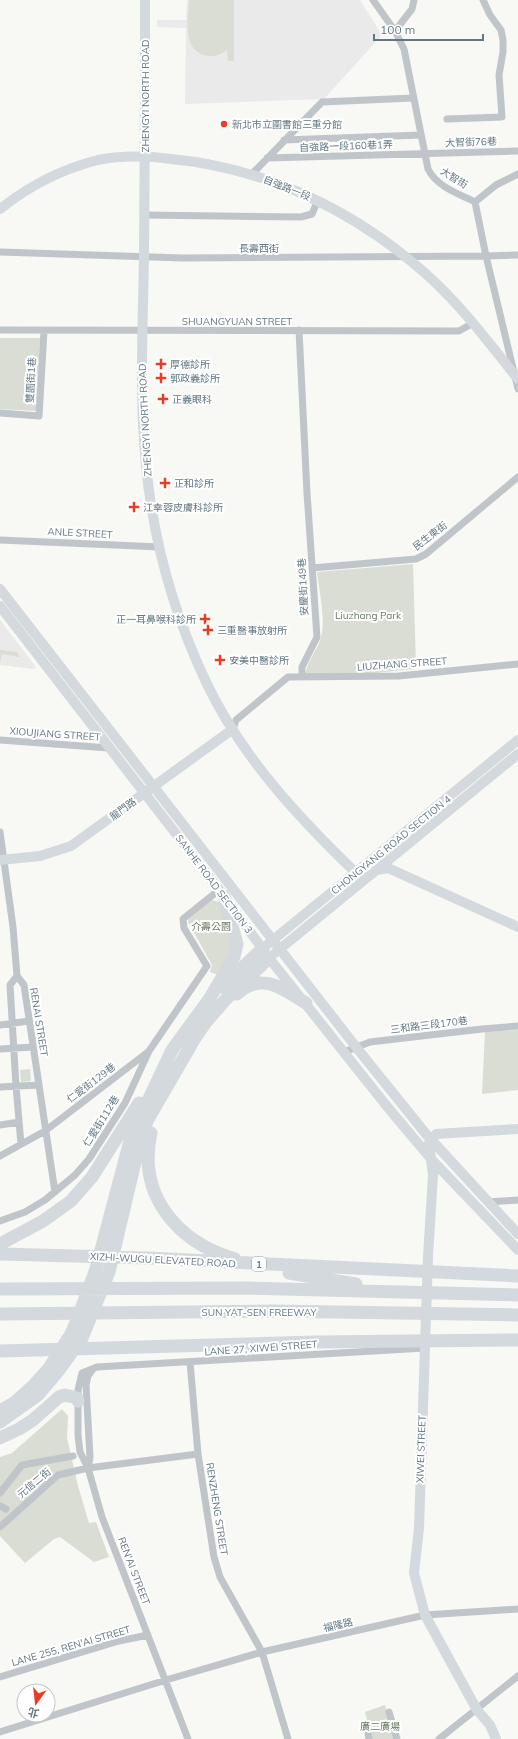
<svg xmlns="http://www.w3.org/2000/svg" width="518" height="1739" font-family="Mulish,'Noto Sans TC',sans-serif">
	<rect width="100%" height="100%" fill="#f8f8f5"/>
	<path fill="#e9eae9" d="M187 0H360L382 35 324 99 185 104 186 28 157 27V20H186Z
		M0 620 36 667 34 669 0 665Z"/>
	<path fill="#d9ddd4" d="M189 0H234V61H228L227 50C220 55 213 58 204 55 182 48 188 18 189 0Z
		M0 338H40L36 411 0 409Z
		M413 564 416 666 412 669 366 674H305C308 660 318 649 321 637 326 622 319 589 317 572Z
		M0 650 17 652 20 657 2 654 0 663Z
		M212 900 219 902 224 911 233 948 218 975 210 972 212 965 188 922 189 919Z
		M518 1030V1090L482 1094 485 1032Z
		M30 1069 31 1081 21 1082 20 1070Z
		M62 1409 68 1416 67 1438 78 1486 89 1523 96 1522 109 1557 94 1562 60 1537 54 1539 25 1563 0 1536V1457L12 1453Z
		M385 1705 396 1739H371L365 1712Z"/>
	<g fill="none" stroke-linecap="round" stroke-linejoin="round">
		<path stroke="#bfc5c8" stroke-width="7" d="M373 0 395 31 404 49 428 169C437 187 459 194 475 202
			M395 31 412 9 414 0
			M447 119 502 117 499 75 503 52V40L501 30 490 15 483 0
			M284 140 421 135
			M267 158 518 151
			M252 174 322 102 413 98
			M475 202 486 256 518 389
			M475 202 496 185 518 174
			M144 215 301 217 312 214 318 200
			M0 252 183 258 486 256 518 255
			M0 330 459 331 473 323
			M299 330 307 493 317 637 302 667V676
			M0 413 39 416 44 331
			M0 540 160 547
			M312 568 416 559 426 554 518 477
			M233 729 236 720 288 677 399 676 518 664
			M0 740 109 748
			M0 832 13 927 17 976 24 985 55 1192
			M17 976 10 985 16 1086 21 1144
			M0 1025 29 1021
			M0 1049 33 1047
			M344 1052 370 1042 482 1029 518 1026
			M0 1087 39 1085
			M0 1125 19 1122
			M0 1156 45 1131 148 1052
			M488 1202 518 1200
			M0 1221 25 1212 45 1200 75 1175 89 1159 125 1103 149 1051 207 966 184 928 183 919 219 890
			M190 1362 198 1454 214 1557 220 1577 262 1652 288 1739
			M88 1468 90 1457 86 1385 88 1376 93 1369
			M0 1493 22 1465 73 1456
			M0 1506 6 1509
			M0 1527 58 1475 88 1468 198 1454
			M0 1677 119 1641 148 1635
			M389 1712 397 1739
			M0 1732 166 1680 262 1652 425 1615 518 1609
			M368 1734 369 1739
			M188 1739 102 1517 88 1468 80 1452 78 1435V1390L82 1373 97 1367 425 1348
			M439 1739 518 1676"/>
		<path stroke="#d3d9dc" stroke-width="10" d="M145 0C145 85 145 169 144 254 143 324 139 395 146 465 153 540 174 614 206 682 241 756 298 817 356 873
			M0 209C29 186 62 169 98 160 122 155 147 156 171 159 266 168 354 210 426 274 461 305 489 343 518 379
			M0 589 356 1047 426 1134 518 1234
			M0 606 224 896 269 958 385 1104 432 1160 518 1250
			M0 860 40 856 71 846 233 729
			M376 870 388 868 518 927
			M268 944 518 740
			M275 953 518 754
			M496 1739 490 1725 477 1710 425 1615 414 1573 419 1528 428 1257 433 1175 429 1143 436 1134 518 1129"/>
		<path stroke="#d3d9dc" stroke-width="13" d="M222 987 263 948
			M237 994C262 971 283 989 306 1003
			M151 1133C137 1195 177 1242 235 1259
			M0 1244 43 1221 71 1201 92 1177 139 1103
			M0 1254 148 1258 518 1276
			M289 1273 356 1284
			M0 1289 247 1288 518 1295
			M0 1314 272 1311 518 1315
			M0 1351 316 1342 518 1340
			M0 1411 14 1403 34 1385 49 1368 71 1334 77 1320 96 1269 131 1137 172 1050 210 998 234 957 237 944 224 896
			M0 1422 38 1395 59 1370 82 1338 109 1272 136 1158 147 1121 195 1038 206 1022 226 999 269 958
			M0 1438 19 1429 33 1420 59 1397 65 1395 77 1398 78 1401"/>
	</g>
	<g fill="#e73d26" stroke="#fff" stroke-width="1.5">
		<circle cx="224" cy="124" r="4"/>
		<path d="M159 358h4v4h4v4h-4v4h-4v-4h-4v-4h4z"/>
		<path d="M159 372h4v4h4v4h-4v4h-4v-4h-4v-4h4z"/>
		<path d="M161 393h4v4h4v4h-4v4h-4v-4h-4v-4h4z"/>
		<path d="M163 477h4v4h4v4h-4v4h-4v-4h-4v-4h4z"/>
		<path d="M132 501h4v4h4v4h-4v4h-4v-4h-4v-4h4z"/>
		<path d="M203 613h4v4h4v4h-4v4h-4v-4h-4v-4h4z"/>
		<path d="M206 624h4v4h4v4h-4v4h-4v-4h-4v-4h4z"/>
		<path d="M218 654h4v4h4v4h-4v4h-4v-4h-4v-4h4z"/>
	</g>
	<g text-anchor="middle" dominant-baseline="central" stroke-width="4" stroke-linejoin="round" paint-order="stroke">
		<rect fill="#fff" stroke="#91a0a7" stroke-width="1" x="252" y="1257" width="14" height="14" rx="3"/>
		<g font-size="9" font-weight="bold" fill="#627781">
			<text x="259" y="1264">1</text>
		</g>
		<g font-size="10" fill="#627781" stroke="#fff">
			<text transform="translate(145 96) rotate(-90)">ZHENGYI NORTH ROAD</text>
			<text transform="translate(471 142) rotate(-2)">大智街76巷</text>
			<text transform="translate(346 146) rotate(-2)">自強路一段160巷1弄</text>
			<text transform="translate(454 178) rotate(32)">大智街</text>
			<text transform="translate(287 188) rotate(22)">自強路一段</text>
			<text x="259" y="248">長壽西街</text>
			<text x="237" y="321">SHUANGYUAN STREET</text>
			<text transform="translate(31 380) rotate(-87)">雙園街1巷</text>
			<text transform="translate(145 420) rotate(-93)">ZHENGYI NORTH ROAD</text>
			<text transform="translate(80 533) rotate(3)">ANLE STREET</text>
			<text transform="translate(430 536) rotate(-37)">民生東街</text>
			<text transform="translate(303 587) rotate(-93)">安慶街149巷</text>
			<text transform="translate(402 664) rotate(-4)">LIUZHANG STREET</text>
			<text transform="translate(55 734) rotate(4)">XIOUJIANG STREET</text>
			<text transform="translate(123 809) rotate(-36)">龍門路</text>
			<text transform="translate(391 845) rotate(-39)">CHONGYANG ROAD SECTION 4</text>
			<text transform="translate(214 884) rotate(53)">SANHE ROAD SECTION 3</text>
			<text transform="translate(39 1022) rotate(81)">RENAI STREET</text>
			<text transform="translate(429 1025) rotate(-7)">三和路三段170巷</text>
			<text transform="translate(91 1083) rotate(-37)">仁愛街129巷</text>
			<text transform="translate(101 1121) rotate(-58)">仁愛街112巷</text>
			<text transform="translate(163 1260) rotate(3)">XIZHI-WUGU ELEVATED ROAD</text>
			<text x="259" y="1312">SUN YAT-SEN FREEWAY</text>
			<text transform="translate(261 1348) rotate(-4)">LANE 27, XIWEI STREET</text>
			<text transform="translate(421 1449) rotate(-88)">XIWEI STREET</text>
			<text transform="translate(34 1483) rotate(-40)">元信二街</text>
			<text transform="translate(217 1509) rotate(81)">RENZHENG STREET</text>
			<text transform="translate(134 1571) rotate(69)">REN'AI STREET</text>
			<text transform="translate(338 1625) rotate(-13)">福隆路</text>
			<text transform="translate(71 1646) rotate(-16)">LANE 255, REN'AI STREET</text>
		</g>
		<g font-size="10" fill="#627781" stroke="#fff" text-anchor="start">
			<text x="232" y="124">新北市立圖書館三重分館</text>
			<text x="170" y="364">厚德診所</text>
			<text x="170" y="378">郭政義診所</text>
			<text x="172" y="399">正義眼科</text>
			<text x="174" y="483">正和診所</text>
			<text x="143" y="507">江幸蓉皮膚科診所</text>
			<text x="196" y="619" text-anchor="end">正一耳鼻喉科診所</text>
			<text x="217" y="630">三重醫事放射所</text>
			<text x="229" y="660">安美中醫診所</text>
		</g>
		<g font-size="10" fill="#687962" stroke="#fff">
			<text x="368" y="615">Liuzhang Park</text>
			<text x="211" y="926">介壽公園</text>
			<text x="380" y="1726">廣二廣場</text>
		</g>
	</g>
	<g transform="translate(36 1703) rotate(195)"><circle r="19" fill="#ffffff" stroke="#c0c9cd"/>
	<path d="M0-3L7 15L0 10L-7 15Z" fill="#e73d26"/>
	<text y="-6" font-size="11" font-weight="bold" text-anchor="middle" fill="#627781">北</text>
	</g>
	<path d="M374 34v6h109v-6" fill="none" stroke="#627781" stroke-width="2"/>
	<text x="380" y="34" font-size="12" fill="#627781" stroke="#ffffff" stroke-width="3" paint-order="stroke">100 m</text>
</svg>
